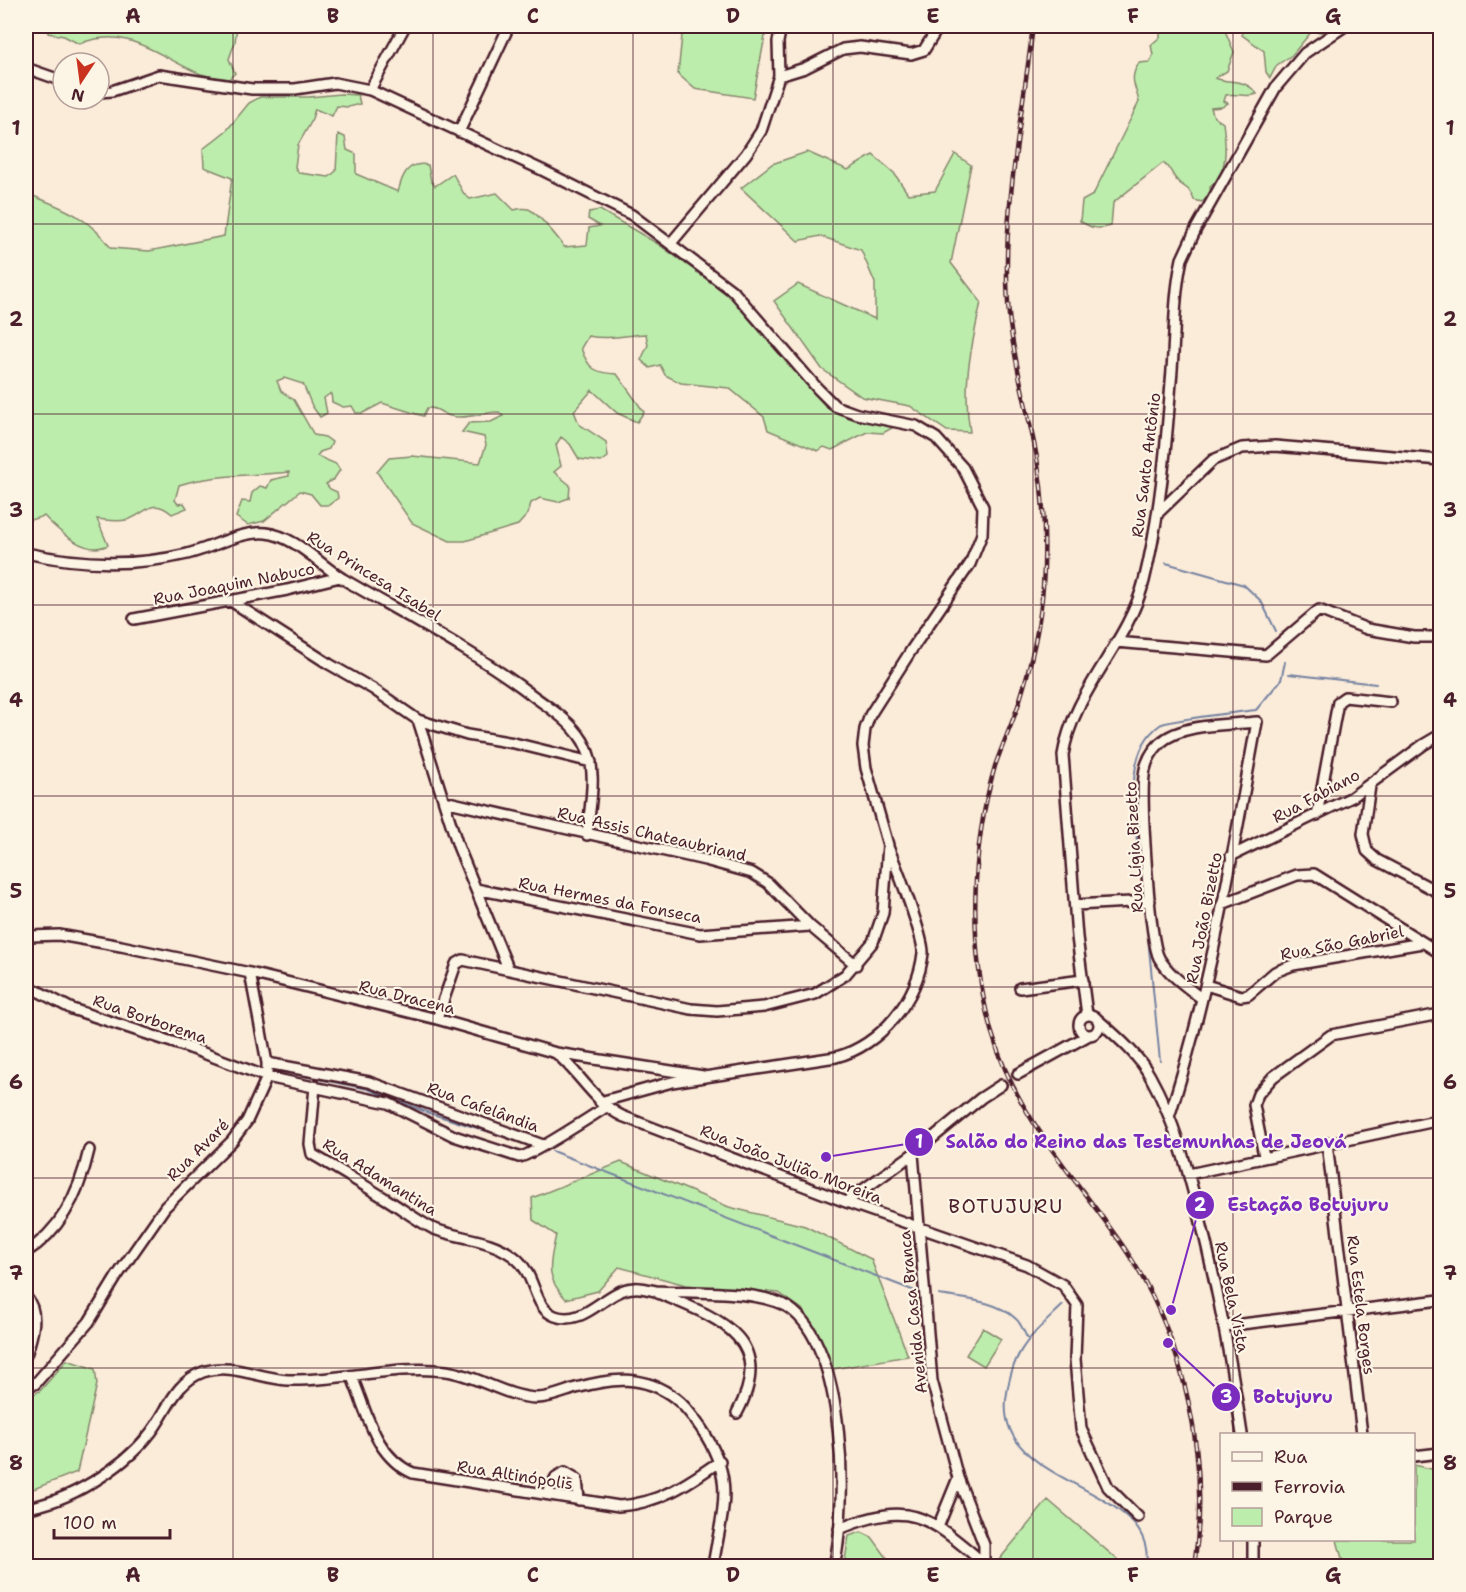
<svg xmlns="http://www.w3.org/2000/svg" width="1466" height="1592" font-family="'Shantell Sans',sans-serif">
	<rect width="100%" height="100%" fill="#fbebd9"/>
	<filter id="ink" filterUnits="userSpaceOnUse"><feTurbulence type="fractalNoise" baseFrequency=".0167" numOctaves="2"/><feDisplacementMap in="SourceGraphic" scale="12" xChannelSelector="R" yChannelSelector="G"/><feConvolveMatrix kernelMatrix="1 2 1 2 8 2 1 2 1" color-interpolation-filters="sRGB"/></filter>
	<g filter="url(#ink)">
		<path fill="#bdedac" stroke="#84866c" stroke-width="1.5" d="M47 26H237L235 42 229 59 235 73 229 79C220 77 210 77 201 74 158 57 128 24 79 44L64 36 48 33Z
			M683 26H767L753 98 695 89 678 74Z
			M1160 26H1223L1234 52 1227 71 1215 78C1230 84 1246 78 1257 94 1246 98 1238 93 1226 95L1224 101 1228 103 1222 107 1211 108 1214 117 1223 123C1226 144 1229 173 1210 187L1211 194 1202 202 1194 200C1188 183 1182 189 1175 178 1170 171 1171 168 1163 163L1113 203 1111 226C1098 230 1091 228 1080 221L1082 201 1093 195 1139 102C1136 86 1128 79 1139 63L1150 62 1153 55 1151 45 1160 37Z
			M1242 26H1338L1328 33 1312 31 1292 55 1277 65 1270 78 1266 72 1264 51 1242 35Z
			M341 94 358 95 360 104 348 107 337 106 332 116 315 109 311 122 298 145 295 167 299 173 329 177 336 171 338 134 345 137 347 150 356 154V174L398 192C402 176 407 161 428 165L431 181 435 186 453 174 464 194 470 199 497 193 514 210C518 209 524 208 528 209 536 211 560 240 564 247L587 245 589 228 600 226 588 219 589 212 600 210 658 244 732 297 827 408 860 419 884 423 892 428 883 433 867 432 832 450 824 447 818 451 768 430 764 417 729 388 681 383 665 375 660 365 650 368 641 360 648 345 646 334C625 335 609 340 588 336L581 348C588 369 595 373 617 374L644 412 637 422 617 413 592 390 574 411 579 424 606 442 608 457 601 462 579 459 570 444 561 437 556 445 561 466 554 472 570 485 569 498 558 502 540 498 531 503 528 514 518 525 465 541H450L412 523 377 472 389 458 412 456 480 463 486 445 484 437 462 432 469 423 491 422 503 416 499 412C484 412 465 420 450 416 440 413 438 407 427 408L423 416 382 403 363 413H356L352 406 343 407 332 402 331 393 324 398 327 413 320 417 312 406 303 384 284 378 277 381 281 391 294 400 314 435 325 437 332 442 329 449 320 452 317 456 336 464 340 470 334 479 326 484 330 489 337 492 338 498 329 505H320L311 494 300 491 264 521 248 525 236 517 242 501 250 502 252 493 260 486 267 488 271 480 289 476V472C253 476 213 474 179 485L175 500 178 504 184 503 187 508 172 514C151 495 145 516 126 520 117 522 106 520 97 519L108 545C87 557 58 531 44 516L30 520 26 518V193C62 208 87 215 111 248L149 251 224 236 232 178 204 167 203 149 227 130 249 103 260 97H309Z
			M807 152 848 170 873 155 894 173 908 194 935 191 955 154 971 165 951 263 981 302C971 349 962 384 970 432L947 431 910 406 862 397 822 369 774 301 798 284 875 319V283L861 250 820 236 798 241 741 188 772 164Z
			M621 1162 729 1207 805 1226 871 1259 908 1356 828 1370 813 1326 802 1309 779 1293 686 1285 619 1267 598 1291 566 1299C544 1277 550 1263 556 1235L533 1220 532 1198Z
			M983 1328 1001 1339 984 1366 966 1355Z
			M67 1360 95 1369 97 1384 77 1472 26 1492V1398L40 1391Z
			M1414 1465 1440 1471V1566H1344L1337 1540H1414Z
			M1048 1500 1125 1566H1126H1006L999 1560Z
			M861 1532 872 1537 893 1566H844L849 1536Z"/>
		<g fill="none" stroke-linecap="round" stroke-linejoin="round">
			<path stroke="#7683a1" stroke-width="2" d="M1166 563 1244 585 1261 601 1276 631
				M1289 674 1376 684
				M1143 887C1139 841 1116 756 1160 725 1167 720 1241 712 1256 710L1281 680 1285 662
				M1145 907 1160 1061
				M279 1071 368 1089 429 1113 519 1141
				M552 1151 920 1293
				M939 1295C963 1299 997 1300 1016 1319 1021 1323 1024 1333 1028 1339
				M1063 1305C1028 1339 1012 1350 1006 1400 997 1489 1159 1484 1146 1566"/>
			<path stroke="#d8c2b6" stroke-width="9" stroke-dasharray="9 4.5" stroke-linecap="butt" d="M1001 1085 1018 1074"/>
			<g stroke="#4a1f2b" stroke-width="14">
				<path id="street" d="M26 68 63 81
					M779 76 805 68 843 49 860 47 911 54 924 50 939 26
					M370 90 405 26
					M99 92 112 91 159 75 252 89H295L335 83 370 90 542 170 632 215 734 292 818 389 835 406 857 414 916 426 936 438 963 468 983 507 982 534 970 564 912 649 870 715 865 729 863 746 866 768 888 845 883 913 873 942 845 975 815 994 764 1007 717 1011 691 1009 463 960 456 964 437 1019
					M459 132 509 26
					M671 243 746 154 761 131 779 76 778 42 781 26
					M1158 513 1213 460 1242 448 1275 446 1440 460
					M26 553C80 565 133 567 187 554 212 548 239 531 266 533 295 536 319 564 343 579 408 617 476 652 536 698 553 710 572 723 583 741 599 768 590 805 587 835
					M231 601 329 664 373 689 418 720 467 735 514 743 591 762
					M134 619 287 590 340 577
					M1116 642 1266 655 1319 610 1367 629 1414 637H1440
					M418 720 458 846 508 968
					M1370 786 1363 834 1367 851 1377 860 1440 893
					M444 801 705 860 752 873 768 883 810 926 856 965
					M1317 815 1338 702 1345 697 1391 702
					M1231 856 1352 797 1423 745 1440 735
					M476 889 700 934 810 926
					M1222 904 1297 875 1314 874 1440 953
					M1075 905 1150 901
					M26 939 31 936 59 935 121 946 250 973 437 1019 556 1053 703 1076
					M26 985 72 1009 190 1048 267 1077 388 1103 454 1136 519 1157C529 1157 592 1116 606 1107
					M1206 985 1241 996 1248 995 1275 972 1293 965 1422 943
					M1020 988 1083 980
					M1079 1025a10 10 0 1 1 20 0a10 10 0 1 1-20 0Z
					M1087 1015 1077 937 1063 755C1073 691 1128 644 1144 581 1160 516 1166 449 1171 382 1175 342 1173 299 1182 259L1196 229 1276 87 1305 53 1345 26
					M1097 1019C1115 1035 1138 1054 1150 1076 1174 1119 1188 1170 1200 1218 1218 1290 1231 1361 1242 1434
					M556 1053C580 1073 594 1102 622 1116L846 1202 1027 1265 1063 1285 1077 1305 1075 1359 1081 1429 1108 1487 1138 1517
					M267 1063 369 1082 543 1145
					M1018 1074 1089 1035
					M315 1086 310 1144 312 1154C337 1169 361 1183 386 1199 401 1208 416 1220 432 1228 458 1239 489 1238 513 1256 537 1273 532 1308 555 1316 586 1327 606 1289 634 1288 641 1287 649 1290 656 1291 691 1293 761 1289 789 1308 846 1346 848 1506 834 1566
					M600 1102 672 1082 836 1057C881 1045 918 999 923 953 924 938 896 865 888 847
					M1169 1117C1211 988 1232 855 1257 722 1228 725 1182 723 1160 743 1151 752 1145 764 1144 776 1141 801 1149 939 1159 958 1169 975 1187 987 1202 999
					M1327 1143 1362 1434
					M913 1154 932 1381 958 1478 984 1545V1566
					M1264 1156 1254 1105 1258 1094 1273 1077 1331 1035 1440 1014
					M1189 1174 1440 1120
					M846 1202 913 1154 981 1098 1001 1085
					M26 1252C62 1230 80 1190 89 1150
					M658 1293C715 1317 778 1337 737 1413
					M26 1297C40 1313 32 1337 26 1355
					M1225 1326 1440 1300
					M352 1377C367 1412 375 1457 413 1473L619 1506C658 1504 689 1483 720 1461
					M26 1386 35 1384 89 1322 117 1276 165 1207 232 1141 247 1121 267 1077V1063L250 973
					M1414 1456 1440 1453
					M547 1494 556 1477 565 1472 577 1479 579 1500
					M26 1508C68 1502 121 1469 148 1436 167 1414 173 1383 203 1372 231 1362 260 1379 288 1380 340 1382 394 1364 446 1371 477 1375 505 1397 537 1398 550 1398 563 1392 576 1388 611 1378 644 1374 675 1398 686 1406 693 1417 701 1428 737 1481 722 1509 713 1566
					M938 1527 958 1478
					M839 1529C912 1499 929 1517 986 1565
					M1253 1540V1566"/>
			</g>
			<use href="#street" stroke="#fcf5e5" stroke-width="9"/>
			<g stroke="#4a1f2b" stroke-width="4.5">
				<path id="rail" d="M1033 26C1022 119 1000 222 1009 315 1014 364 1028 410 1037 458 1044 500 1046 544 1043 587 1040 627 1030 668 1018 706 1011 726 1002 746 995 766 971 849 968 946 991 1030 1016 1118 1076 1177 1125 1249 1185 1338 1211 1461 1194 1566"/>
			</g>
			<use href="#rail" stroke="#fcf5e5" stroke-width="2" stroke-dasharray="7" stroke-linecap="butt"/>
		</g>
	</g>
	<path fill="none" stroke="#4a1f2b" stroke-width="1.5" stroke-opacity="0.55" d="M233 26V1566M433 26V1566M633 26V1566M833 26V1566M1033 26V1566M1233 26V1434M26 224H1440M26 414H1440M26 605H1440M26 796H1440M26 987H1440M26 1178H1440M26 1368H1440M1233 1540V1566"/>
	<g text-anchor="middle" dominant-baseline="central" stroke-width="4.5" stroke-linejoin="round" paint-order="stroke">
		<g font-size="16" fill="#4a1f2b" stroke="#fcf5e5">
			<text transform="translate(1146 465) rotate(-83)">Rua Santo Antônio</text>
			<text transform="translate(374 576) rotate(32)">Rua Princesa Isabel</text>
			<text transform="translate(234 584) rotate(-11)">Rua Joaquim Nabuco</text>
			<text transform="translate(1316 796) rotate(-28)">Rua Fabiano</text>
			<text transform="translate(652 834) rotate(13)">Rua Assis Chateaubriand</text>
			<text transform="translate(1134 847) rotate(-93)">Rua Lígia Bizetto</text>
			<text transform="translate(610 900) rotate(11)">Rua Hermes da Fonseca</text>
			<text transform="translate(1204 918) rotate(-79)">Rua João Bizetto</text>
			<text transform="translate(1342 943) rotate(-11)">Rua São Gabriel</text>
			<text transform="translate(407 997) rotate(14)">Rua Dracena</text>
			<text transform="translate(150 1019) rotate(19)">Rua Borborema</text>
			<text transform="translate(483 1107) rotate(20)">Rua Cafelândia</text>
			<text transform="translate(198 1150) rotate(-45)">Rua Avaré</text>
			<text transform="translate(791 1164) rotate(21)">Rua João Julião Moreira</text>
			<text transform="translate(380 1177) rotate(32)">Rua Adamantina</text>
			<text transform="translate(1232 1297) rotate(78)">Rua Bela Vista</text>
			<text transform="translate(1361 1305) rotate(83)">Rua Estela Borges</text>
			<text transform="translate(913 1312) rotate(-96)">Avenida Casa Branca</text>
			<text transform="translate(515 1475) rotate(9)">Rua Altinópolis</text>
		</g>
		<g font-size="20" letter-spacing="1.5" fill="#4a1f2b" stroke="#fcf5e5">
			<text x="1006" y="1206">BOTUJURU</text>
		</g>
	</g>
	<path fill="none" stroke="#7b2cbf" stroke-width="2" d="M826 1157L919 1142M1171 1310L1200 1205M1168 1343L1226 1397"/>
	<g fill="#7b2cbf" stroke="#fcf5e5" stroke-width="2">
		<circle cx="826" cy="1157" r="6"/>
		<circle cx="1171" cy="1310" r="6"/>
		<circle cx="1168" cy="1343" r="6"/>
		<circle cx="919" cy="1142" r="15"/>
		<circle cx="1200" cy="1205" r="15"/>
		<circle cx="1226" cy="1397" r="15"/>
	</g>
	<g font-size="18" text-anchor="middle" font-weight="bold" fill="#fff">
		<text x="919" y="1148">1</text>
		<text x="1200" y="1211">2</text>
		<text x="1226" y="1403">3</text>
	</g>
	<g font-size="18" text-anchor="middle" font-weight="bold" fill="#7b2cbf" stroke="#fcf5e5" stroke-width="4.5" stroke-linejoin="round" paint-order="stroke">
		<text x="1146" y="1148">Salão do Reino das Testemunhas de Jeová</text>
		<text x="1308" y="1211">Estação Botujuru</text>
		<text x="1293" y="1403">Botujuru</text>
	</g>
	<rect width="1466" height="1592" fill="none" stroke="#fcf5e5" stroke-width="66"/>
	<rect x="1220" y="1433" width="195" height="108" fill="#fcf5e5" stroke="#b59f9b" stroke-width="1.5"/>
	<rect x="1232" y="1452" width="30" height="9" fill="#fcf5e5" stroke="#b59f9b" stroke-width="1.5"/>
	<text x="1274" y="1463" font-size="18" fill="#4a1f2b">Rua</text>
	<rect x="1232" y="1482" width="30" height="9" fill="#4a1f2b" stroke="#b59f9b" stroke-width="1.5"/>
	<text x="1274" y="1493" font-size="18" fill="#4a1f2b">Ferrovia</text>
	<rect x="1232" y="1508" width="30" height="18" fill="#bdedac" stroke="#b59f9b" stroke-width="1.5"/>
	<text x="1274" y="1523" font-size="18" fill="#4a1f2b">Parque</text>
	<g transform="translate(81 81) rotate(193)"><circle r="28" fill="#fcf5e5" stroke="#b59f9b" stroke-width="1.5"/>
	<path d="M0-4.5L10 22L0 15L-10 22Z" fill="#c8321e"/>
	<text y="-9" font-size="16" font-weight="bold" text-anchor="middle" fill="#4a1f2b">N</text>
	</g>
	<path d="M54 1529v9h116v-9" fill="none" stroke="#4a1f2b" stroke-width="3"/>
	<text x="63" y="1529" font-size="18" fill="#4a1f2b" stroke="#fcf5e5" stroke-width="4.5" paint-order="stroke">100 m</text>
	<rect x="33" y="33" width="1400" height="1526" fill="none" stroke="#4a1f2b" stroke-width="2"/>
	<g font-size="20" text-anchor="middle" font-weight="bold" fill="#4a1f2b">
		<text x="133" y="23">A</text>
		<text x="333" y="23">B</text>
		<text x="533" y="23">C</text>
		<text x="733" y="23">D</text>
		<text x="933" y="23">E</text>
		<text x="1133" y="23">F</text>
		<text x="1333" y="23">G</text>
		<text x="16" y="135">1</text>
		<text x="1450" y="135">1</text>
		<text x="16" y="326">2</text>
		<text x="1450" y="326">2</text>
		<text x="16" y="517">3</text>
		<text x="1450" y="517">3</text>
		<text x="16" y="707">4</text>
		<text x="1450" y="707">4</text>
		<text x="16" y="898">5</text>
		<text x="1450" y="898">5</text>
		<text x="16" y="1089">6</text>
		<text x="1450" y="1089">6</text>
		<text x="16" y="1280">7</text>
		<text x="1450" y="1280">7</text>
		<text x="16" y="1470">8</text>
		<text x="1450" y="1470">8</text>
		<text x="133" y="1582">A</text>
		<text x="333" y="1582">B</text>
		<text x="533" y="1582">C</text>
		<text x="733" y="1582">D</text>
		<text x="933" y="1582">E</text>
		<text x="1133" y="1582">F</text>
		<text x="1333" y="1582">G</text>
	</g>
</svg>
